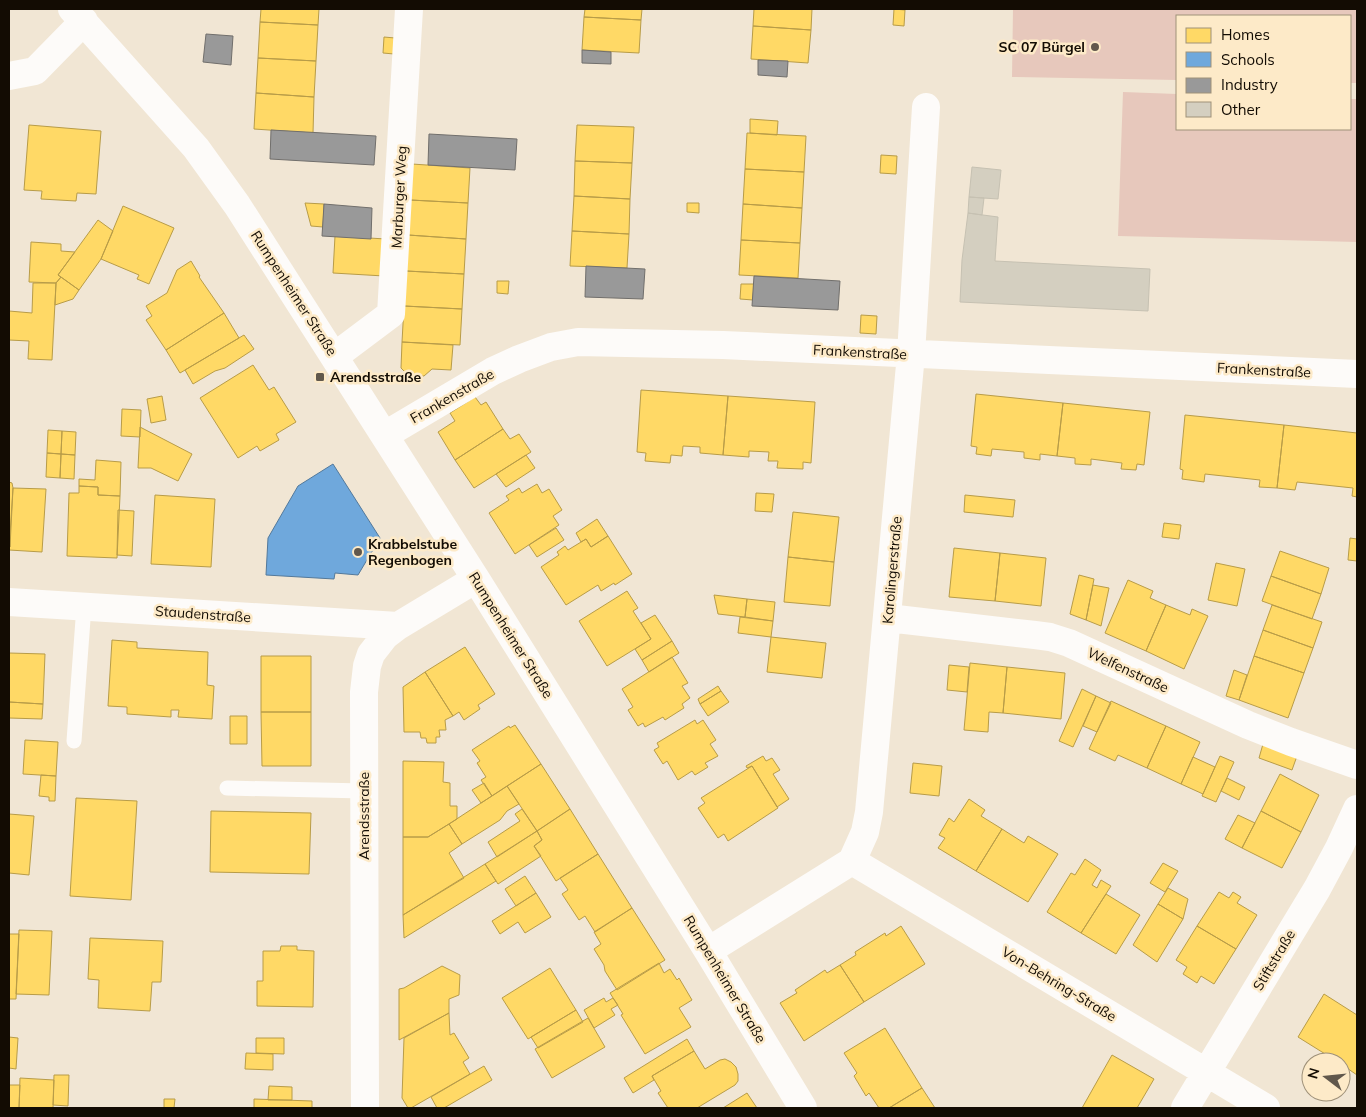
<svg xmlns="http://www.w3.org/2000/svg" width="1366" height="1117" font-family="Mulish,sans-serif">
	<rect width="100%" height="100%" fill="#f1e6d4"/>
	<path fill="#e7c8bc" d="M1013 9H1357V83H1350V16H1177V80L1012 77Z
		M1123 92 1177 94V129H1350V99H1357V242L1118 236Z"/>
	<path fill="#ffd966" stroke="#b89c48" d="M261 9H319L318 25 260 22Z
		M585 9H642L641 20 584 17Z
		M754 9H812L811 30 753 26Z
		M894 9 905 10 904 26 893 25Z
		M584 17 641 20 639 53 582 50Z
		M260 22 318 25 316 61 258 58Z
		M753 26 811 30 808 63 751 59Z
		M384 37 395 38 394 54 383 53Z
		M258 58 316 61 314 97 256 93Z
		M256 93 314 97 313 133 254 129Z
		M750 119 778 121 777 135 750 133Z
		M29 125 101 131 96 194 77 193 76 201 41 199 42 191 24 190Z
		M577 125 634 127 632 163 575 161Z
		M747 133 806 136 804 172 745 169Z
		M881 155 897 156 896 174 880 173Z
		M575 161 632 163 630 199 574 196Z
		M412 164 470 168 468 203 410 200Z
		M745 169 804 172 802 208 743 204Z
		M574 196 630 199 629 234 572 231Z
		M410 200 468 203 466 239 408 235Z
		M305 203 324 204 323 227 311 226Z
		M687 203H699V213L687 212Z
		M743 204 802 208 800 243 741 240Z
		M123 206 174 228 149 284 137 279 139 275 101 259Z
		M98 220 113 231 101 259 79 290 58 275Z
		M572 231 629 234 627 268 570 266Z
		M408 235 466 239 464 274 406 271Z
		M335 236 386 239 384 276 333 273Z
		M741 240 800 243 798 278 739 275Z
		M31 242 61 244V251L75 252 58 275 61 277 56 283 29 282Z
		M191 261 200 276 199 277 224 313 166 350 146 320 152 316 146 306 167 293 177 270Z
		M406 271 464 274 462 309 404 306Z
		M61 277 79 290 73 299 55 305 56 283Z
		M497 281H509L508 294 497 293Z
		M33 283H56L52 360 28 359 29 341 9 340V311L32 313Z
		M741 284H754L753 300 740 299Z
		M404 306 462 309 460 345 402 342Z
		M224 313 239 338 180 373 166 350Z
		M861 315 877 316 876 334 860 333Z
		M244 335 254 349 225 368 215 371 193 384 185 370Z
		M402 342 453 345 451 370 432 369 424 376 408 375 401 368Z
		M253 365 269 390 274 387 296 422 276 434 279 440 260 451 257 446 238 458 200 398Z
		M641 390 728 396 723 455 700 453V447L683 446 682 456 671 455 670 463 645 461 646 453 637 452Z
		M976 394 1063 403 1057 456 1040 454V460L1024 458V452L992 449 991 456 976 454 977 447 971 446Z
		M162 396 166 420 151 423 147 399Z
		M728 396 815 402 811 463 803 462V469L777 468 778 461H768L769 452 749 451V457L723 455Z
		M475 397 481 405 486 402 503 429 455 460 438 432 455 421 450 413Z
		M1063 403 1150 412 1144 465 1137 464 1136 470 1121 469 1122 463 1091 459V465L1075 464V458L1057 456Z
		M122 409 141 410 140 437 121 436Z
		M1185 415 1284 425 1277 488 1259 487 1260 480 1205 474 1204 482 1182 479 1183 470 1180 469Z
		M1284 425 1357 433V497L1352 496 1353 488 1297 482 1295 490 1277 488Z
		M140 427 192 454 178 481 151 468H138Z
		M503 429 510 439 519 434 531 452 474 488 455 460Z
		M48 430 62 431 61 454 47 453Z
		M62 431 76 432 75 455 61 454Z
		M47 453 61 454 60 478 46 477Z
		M61 454 75 455 74 479 60 478Z
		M526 455 535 468 506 487 496 474Z
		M96 460 121 462 120 496 98 495V487L79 486V479L95 480Z
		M9 482 12 483 13 488 10 547Z
		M537 484 542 493 549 489 562 510 553 516 559 525 515 554 489 513 509 500 506 496 519 488 522 493Z
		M79 486 98 487V495L120 496 117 558 67 556 69 493H79Z
		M13 488 46 489 42 552 9 550Z
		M756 493 774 494 772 512 755 511Z
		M155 495 215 499 211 567 151 564Z
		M965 495 1015 500 1013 517 964 512Z
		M118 510 134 511 132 556 117 555Z
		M793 512 839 517 834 562 788 557Z
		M597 519 608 536 591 547 586 539 581 542 576 533Z
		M1164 523 1181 525 1179 539 1162 537Z
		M556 528 564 540 537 557 529 545Z
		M608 536 632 574 615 585 614 583 601 591 598 585 566 605 541 567 559 555 557 552 565 546 568 550 586 539 591 547Z
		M1350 538 1357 539V561L1348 560Z
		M954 548 1000 553 995 601 949 597Z
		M1280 551 1329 568 1321 594 1271 576Z
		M1000 553 1046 558 1041 606 995 601Z
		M788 557 834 562 830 606 784 602Z
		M1216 563 1245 569 1237 606 1208 600Z
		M1079 575 1094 579 1086 620 1070 614Z
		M1271 576 1321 594 1312 619 1262 601Z
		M1128 580 1153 591 1150 598 1166 605 1146 651 1105 633Z
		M1093 585 1109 588 1101 626 1086 620Z
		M627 591 638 608 633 611 651 639 607 666 579 621Z
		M714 595 747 599 745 617 718 614Z
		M747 599 775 602 773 621 745 617Z
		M1166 605 1190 615 1192 609 1208 616 1184 669 1146 651Z
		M1272 605 1322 622 1313 648 1263 630Z
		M655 615 672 641 642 660 635 649 651 639 641 623Z
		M740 617 773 621 771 637 738 633Z
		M1263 630 1313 648 1304 673 1254 656Z
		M771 637 826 643 822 678 767 672Z
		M112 640 137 642V648L208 652 207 685 214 686 212 719 178 717 179 710H171V717L127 714V707L108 706Z
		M672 641 679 653 649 672 642 660Z
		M465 647 495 694 478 705 480 709 464 720 459 712 453 716 425 672Z
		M9 653 45 654 43 704 9 702Z
		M261 656H311V712H261Z
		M1254 656 1304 673 1288 718 1239 700Z
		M672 657 688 683 682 686 690 698 682 704 684 708 665 720 663 717 645 727 643 723 638 726 628 710 633 707 622 689Z
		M970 663 1007 667 1003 713 989 712 988 732 964 730Z
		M949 665 969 667 967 692 947 690Z
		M1007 667 1065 673 1061 719 1003 713Z
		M1234 670 1247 675 1239 700 1226 696Z
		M425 672 453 716 445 720 446 730H439L440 737H436V743H427L426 738H421L420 732H404L403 687Z
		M718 686 721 691 700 704 698 699Z
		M1082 689 1096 696 1073 747 1059 741Z
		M721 691 729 702 708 716 700 704Z
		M1096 696 1111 703 1097 732 1083 726Z
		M1111 701 1166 726 1147 768 1118 755 1115 761 1089 749Z
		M9 702 43 704 42 719 9 718Z
		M261 712H311V766H262Z
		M230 716H247V744H230Z
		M695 720 697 724 703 720 716 740 710 744 718 756 705 763 708 767 695 775 692 771 678 780 667 761 663 764 654 750 659 747 657 743Z
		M515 725 541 764 492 796 481 780 486 777 477 763 480 761 472 750 509 726 510 728Z
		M1166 726 1200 742 1181 784 1147 768Z
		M25 740 58 742 56 776 23 774Z
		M1263 744 1297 756 1292 770 1259 758Z
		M763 756 766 761 772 758 780 770 773 774 789 799 777 807 752 766 747 768 746 766Z
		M1220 756 1234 762 1216 802 1202 796Z
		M1193 757 1215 767 1203 794 1181 784Z
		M403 761 444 762 443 782 450 783V806H457V819L428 837H403Z
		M913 763 942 766 939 796 910 793Z
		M541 764 570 809 537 831 507 786Z
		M752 766 778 808 728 841 724 834 718 838 698 808 705 803 701 798Z
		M1280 774 1319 795 1301 832 1261 811Z
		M41 775 56 776 55 801H49V797L39 796Z
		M1227 778 1245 787 1239 800 1221 791Z
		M484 783 492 796 481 803 472 790Z
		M507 786 519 804 507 811 500 820 462 844 449 824Z
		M76 798 137 801 131 900 70 896Z
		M969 799 985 810 981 816 1002 829 976 871 938 848 945 838 939 835 949 818 954 822Z
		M522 809 537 831 497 857 488 842 520 821 515 814Z
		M570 809 598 854 556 881 534 846 542 840 537 831Z
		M211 811 311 813 309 874 210 872Z
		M1261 811 1301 832 1282 868 1242 848Z
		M9 814 34 816 29 875 9 873Z
		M1238 815 1255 823 1242 848 1225 839Z
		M449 824 462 844 449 853 464 878 403 915V837H428Z
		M1002 829 1024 843 1028 836 1058 854 1028 902 976 871Z
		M537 831 542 840 534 846 541 856 498 884 485 864Z
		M598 854 632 908 595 932 585 916 579 920 562 894 568 890 560 878Z
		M1085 859 1101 870 1092 885 1097 888 1101 880 1111 886 1081 933 1047 912 1071 873 1075 875Z
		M1163 863 1178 871 1165 892 1150 883Z
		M485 864 496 881 404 938 403 915Z
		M525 876 536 893 516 906 505 889Z
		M1168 888 1188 899 1183 919 1158 904Z
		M1219 892 1229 898 1233 892 1241 897 1237 903 1257 915 1236 949 1197 926Z
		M536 893 551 917 525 933 518 922 500 934 492 921Z
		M1106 894 1140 915 1116 954 1081 933Z
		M1158 904 1183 919 1157 962 1133 945Z
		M632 908 665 960 617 990 605 971 604 965 594 949 601 944 594 932Z
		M901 926 925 964 864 1002 840 965 856 955 855 952 885 933 886 936Z
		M1197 926 1236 949 1214 984 1201 976 1197 983 1183 974 1187 967 1176 960Z
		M19 930 52 931 49 995 16 994Z
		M9 934H19L16 999H9Z
		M90 938 163 941 161 982H152L150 1011 98 1008 99 980 88 979Z
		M281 946H297V950L314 951 313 1007 257 1006V981H263V951H280Z
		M659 963 664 973 670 969 677 980 679 978 692 1000 679 1008 691 1027 645 1054 621 1015 623 1014 610 993Z
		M840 965 864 1002 804 1041 780 1003 797 993 795 990 825 970 827 973Z
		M442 966 460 975 459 995 449 999V1013L399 1040V989L404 988Z
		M550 968 576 1010 528 1039 502 998Z
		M1324 994 1357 1015V1014V1075L1341 1064V1062H1338L1298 1037Z
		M604 998 606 1002 613 998 618 1005 611 1009 615 1015 594 1028 584 1010Z
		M576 1010 583 1022 538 1048 531 1037Z
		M449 1013 450 1035 454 1033 469 1058 463 1062 470 1074 411 1108H408L402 1098 404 1038Z
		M588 1018 605 1047 552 1078 535 1049Z
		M885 1028 922 1088 889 1108H879L869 1093 866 1096 854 1076 857 1073 844 1053Z
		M9 1037 18 1038 16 1069 9 1068Z
		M256 1038H284V1054L256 1053Z
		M687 1039 694 1051 652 1076 654 1080 633 1093 624 1078Z
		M694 1051 705 1069 720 1060 725 1059 731 1062 736 1067 738 1074V1081L735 1085 697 1108H668L658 1093 661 1091 652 1076Z
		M246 1053 273 1054V1070L245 1069Z
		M1112 1055 1154 1079 1137 1108H1082Z
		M484 1066 492 1080 444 1108H437L431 1097Z
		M54 1075H69L68 1106 53 1105Z
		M20 1078 54 1080 53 1108H19Z
		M9 1085H20L19 1108H9Z
		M269 1086 292 1087V1100H268Z
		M922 1088 935 1108H889Z
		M747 1093 757 1108H723Z
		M164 1099H175L174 1108H164Z
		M254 1099 312 1101V1108H254Z"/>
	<path fill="#6fa8dc" stroke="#53799b" d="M333 464 380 538 358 575 335 573 334 579 266 575 268 538 298 486Z"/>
	<path fill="#999" stroke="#716f6c" d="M206 34 233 36 231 65 203 62Z
		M582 50 611 52V64L582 63Z
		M758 60 788 61 787 77 758 75Z
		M271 130 376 136 374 165 270 159Z
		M429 134 517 139 515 170 428 165Z
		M324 204 372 208 371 239 322 236Z
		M586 266 645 269 643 299 585 297Z
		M754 276 840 281 838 310 752 306Z"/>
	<path fill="#d4cfc0" stroke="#c6c1b2" d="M972 167 1001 170 998 199 969 197Z
		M969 197 984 198 982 215 968 213Z
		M968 213 998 217 995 261 1150 269 1148 311 960 302 962 260Z"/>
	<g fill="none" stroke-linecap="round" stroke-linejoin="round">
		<path stroke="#fdfbf9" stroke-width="15" d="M74 741 84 606
			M227 788 364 791"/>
		<path stroke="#fdfbf9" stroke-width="28" d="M72 9 196 148 237 205 476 579 708 951 803 1108
			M9 76 35 71 84 21
			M335 356 391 314 409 9
			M385 435 493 371 519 359 551 347 578 342 723 345 1357 374
			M9 602 398 626
			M888 618 1035 635 1050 637 1069 643 1248 725 1291 742 1357 765
			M852 861 1266 1108
			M708 951 852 861 865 832 869 812 911 354 926 107
			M365 1108 364 692 367 666 371 654 385 636 398 626 476 579
			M1185 1108 1317 889 1339 848 1357 809"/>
	</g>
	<g fill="#61584c" stroke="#fdeac8" stroke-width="2">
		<circle cx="1095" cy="47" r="5"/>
		<rect x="315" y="372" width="10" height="10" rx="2.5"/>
		<circle cx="358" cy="552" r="5"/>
	</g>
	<g text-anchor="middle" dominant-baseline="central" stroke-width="5" stroke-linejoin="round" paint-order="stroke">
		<g font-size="14" font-weight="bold" fill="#130c03" stroke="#fdeac8" text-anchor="start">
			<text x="1085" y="47" text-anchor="end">SC 07 Bürgel</text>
			<text x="330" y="377">Arendsstraße</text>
			<text x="368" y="544">Krabbelstube<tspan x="368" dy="16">Regenbogen</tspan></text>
		</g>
		<g font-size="14" fill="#130c03" stroke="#fdeac8">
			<text transform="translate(399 197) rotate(-87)">Marburger Weg</text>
			<text transform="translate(294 293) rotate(57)">Rumpenheimer Straße</text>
			<text transform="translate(860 352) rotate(3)">Frankenstraße</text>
			<text transform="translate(1264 370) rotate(3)">Frankenstraße</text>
			<text transform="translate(452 396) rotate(-30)">Frankenstraße</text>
			<text transform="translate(892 570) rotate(-85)">Karolingerstraße</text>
			<text transform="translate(203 614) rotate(4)">Staudenstraße</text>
			<text transform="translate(511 635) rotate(58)">Rumpenheimer Straße</text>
			<text transform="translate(1128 670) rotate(25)">Welfenstraße</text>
			<text transform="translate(364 816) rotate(-90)">Arendsstraße</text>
			<text transform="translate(1274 960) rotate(-59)">Stiftstraße</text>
			<text transform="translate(725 979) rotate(59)">Rumpenheimer Straße</text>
			<text transform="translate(1059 984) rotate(31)">Von-Behring-Straße</text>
		</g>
	</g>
	<rect width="1366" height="1117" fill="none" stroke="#130c03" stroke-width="20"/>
	<rect x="1176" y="15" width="175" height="115" fill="#fdeac8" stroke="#9f9179"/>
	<rect x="1186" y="28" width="25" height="15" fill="#ffd966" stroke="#9f9179"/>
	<text x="1221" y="40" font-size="15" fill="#130c03">Homes</text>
	<rect x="1186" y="52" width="25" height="15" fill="#6fa8dc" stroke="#9f9179"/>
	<text x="1221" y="65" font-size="15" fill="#130c03">Schools</text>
	<rect x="1186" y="78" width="25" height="15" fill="#999999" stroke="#9f9179"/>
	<text x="1221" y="90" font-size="15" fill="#130c03">Industry</text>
	<rect x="1186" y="102" width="25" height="15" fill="#d4cfc0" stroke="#9f9179"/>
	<text x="1221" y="115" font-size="15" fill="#130c03">Other</text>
	<g transform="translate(1326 1077) rotate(286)"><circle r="24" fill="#fdeac8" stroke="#9f9179"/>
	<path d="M0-4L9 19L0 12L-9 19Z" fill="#61584c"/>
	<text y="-8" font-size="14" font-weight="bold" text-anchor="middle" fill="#130c03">N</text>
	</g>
</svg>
